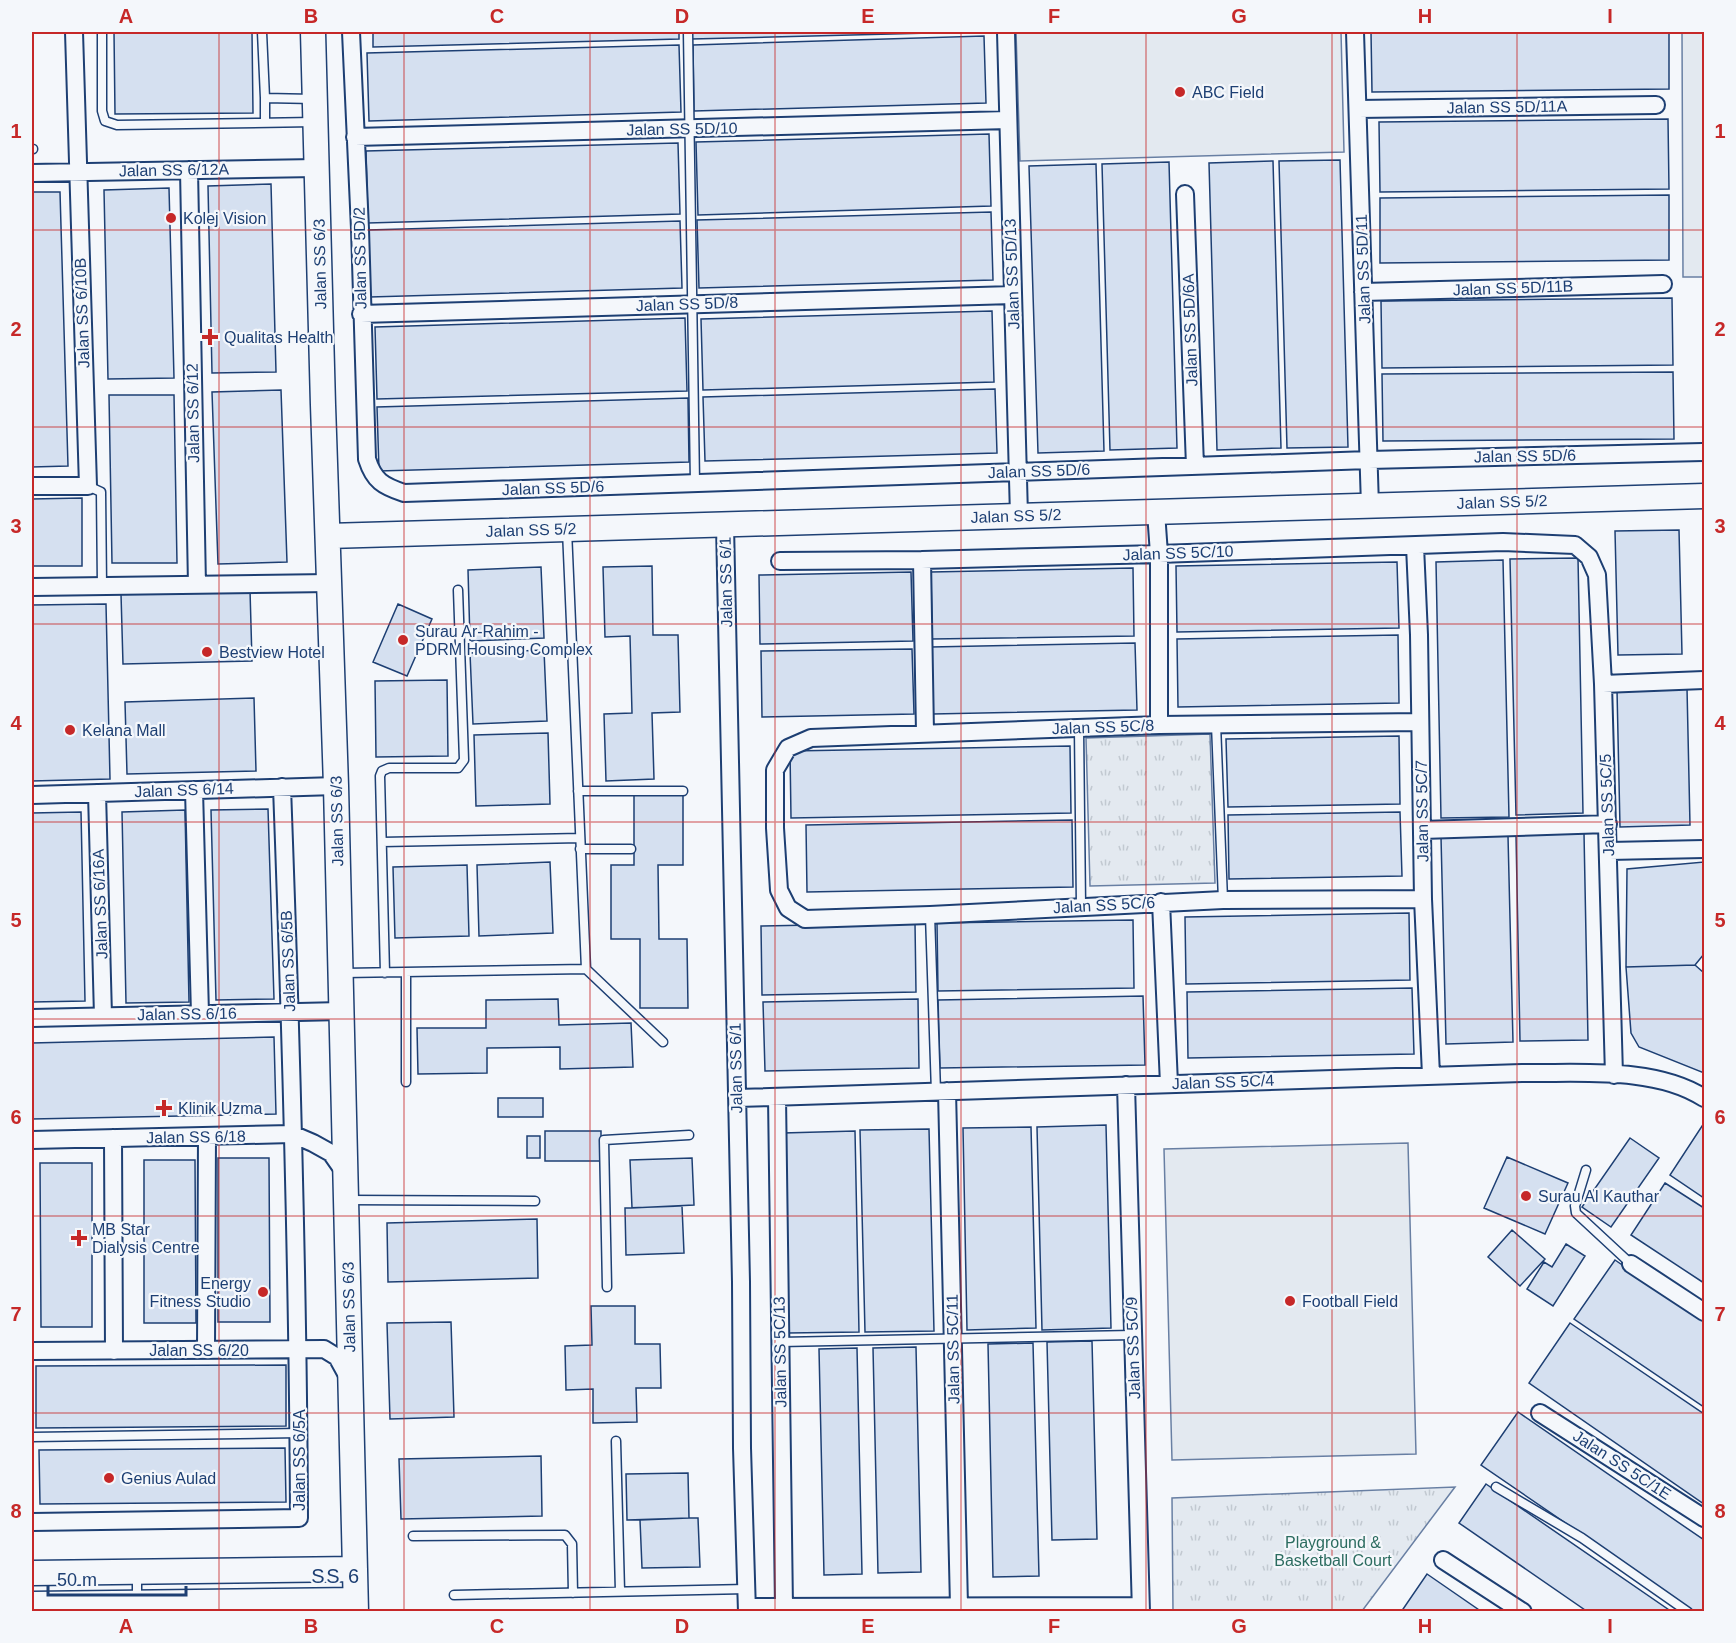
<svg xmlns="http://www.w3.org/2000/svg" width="1736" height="1643" font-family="Helvetica,sans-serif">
	<defs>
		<pattern id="park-tufts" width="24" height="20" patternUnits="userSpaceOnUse" patternTransform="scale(1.5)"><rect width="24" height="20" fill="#e3e9f0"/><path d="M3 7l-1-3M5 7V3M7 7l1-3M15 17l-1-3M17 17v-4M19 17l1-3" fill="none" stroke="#c2c9d1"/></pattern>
	</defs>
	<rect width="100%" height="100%" fill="#f4f7fb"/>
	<path fill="#e3e9f0" stroke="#687fa3" stroke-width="1.5" d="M1016 32H1341L1344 152 1020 161Z
		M1682 32H1704V277H1683Z
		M1408 1143 1416 1454 1172 1460 1164 1149Z"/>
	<path fill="url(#park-tufts)" stroke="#687fa3" stroke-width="1.5" d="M1210 734 1215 883 1090 886 1086 738Z
		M1455 1487 1362 1611H1173L1172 1498Z"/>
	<path fill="#d5e0f0" stroke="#1d3f73" stroke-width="1.5" d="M114 32H252L253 113 115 114Z
		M373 32H679V39L373 47Z
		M692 32H971L692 39Z
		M1371 32H1669V89L1372 92Z
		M984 36 986 103 694 111 693 45Z
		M679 45 681 112 369 121 367 53Z
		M1668 119 1669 189 1380 192 1379 122Z
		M989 134 991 206 698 215 696 142Z
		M678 143 680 214 368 223 366 151Z
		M1340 160 1348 447 1287 448 1279 161Z
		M1273 161 1281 448 1217 450 1209 163Z
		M1169 162 1177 448 1110 450 1102 164Z
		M1096 164 1104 451 1038 453 1029 166Z
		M271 184 276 372 212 373 208 186Z
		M169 188 174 378 108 379 104 190Z
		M32 192H60L68 466 32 467Z
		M1669 195V260L1380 263V198Z
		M991 212 993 280 699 288 697 220Z
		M680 221 682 288 370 297 368 230Z
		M1672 298 1673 365 1382 368 1381 301Z
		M992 311 994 382 703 390 701 319Z
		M685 318 687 391 377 399 375 327Z
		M1673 372 1674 439 1383 441 1382 374Z
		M995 389 997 453 705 461 703 397Z
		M281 390 287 562 218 564 212 392Z
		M109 395H174L177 563H112Z
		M688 398 689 462 379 471 377 407Z
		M82 498V566H32V499Z
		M1679 530 1682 654 1618 655 1615 531Z
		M1578 558 1583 813 1516 815 1510 559Z
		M1503 560 1509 817 1441 818 1436 562Z
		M1397 562 1399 628 1177 632 1176 566Z
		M652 566 653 635H678L680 712 652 713 654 779 606 781 604 714 632 713 630 636 605 637 603 567Z
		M541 567 544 638 470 641 468 570Z
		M1133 568 1134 636 932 639 931 572Z
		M911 572 913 641 760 644 759 575Z
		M250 590 252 661 123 664 121 594Z
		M106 604 110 779 32 781V605Z
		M398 604 432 619 407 676 373 662Z
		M1398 635 1399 703 1178 707 1177 639Z
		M1135 643 1137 710 933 714 931 647Z
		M912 649 914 714 762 717 761 651Z
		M544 650 547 721 473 724 470 653Z
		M447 680 448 756 376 757 375 681Z
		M1687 688 1690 825 1620 827 1617 690Z
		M254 698 256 771 127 774 125 702Z
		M548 733 550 804 476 806 474 735Z
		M1399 736 1400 804 1228 807 1226 739Z
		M1070 746 1071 813 791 818 790 751Z
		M634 795H683V865H658L659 939H687L688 1008H640V939H611V865H634Z
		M268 809 274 999 216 1000 211 810Z
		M185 810 189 1002 126 1003 122 812Z
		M81 812 85 1001 32 1002V813Z
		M1400 812 1402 876 1229 879 1228 815Z
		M1072 820 1073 887 807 892 806 825Z
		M1584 833 1588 1040 1520 1041 1516 835Z
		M1508 836 1513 1042 1446 1044 1441 837Z
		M550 862 553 933 479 936 477 865Z
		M1704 862V954L1695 965 1626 967 1627 869Z
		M467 865 469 936 395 938 393 867Z
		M1409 913 1410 980 1186 984 1185 917Z
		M1133 920 1134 988 938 991 937 923Z
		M915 923 916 992 762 995 761 926Z
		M1695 965 1704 973V1073L1639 1047 1631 1033 1626 967Z
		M1412 988 1414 1054 1188 1058 1187 992Z
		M1143 996 1145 1065 940 1068 938 1000Z
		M558 999 559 1025 631 1023 633 1067 560 1069V1047L487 1048V1073L418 1074 417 1028H486V1000Z
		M918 999 919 1068 765 1071 763 1002Z
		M274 1037 276 1114 32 1119V1043Z
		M498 1098H543V1117H498Z
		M1704 1123V1198L1670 1175Z
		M1106 1125 1111 1328 1042 1330 1037 1127Z
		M1031 1127 1036 1328 967 1330 963 1128Z
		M929 1129 934 1331 865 1332 860 1130Z
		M545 1131H601V1161H545Z
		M855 1131 859 1332 788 1333 783 1133Z
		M527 1136H540V1158H527Z
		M1630 1138 1659 1158 1611 1227 1582 1207Z
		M1507 1157 1568 1183 1545 1234 1484 1208Z
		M218 1158H269L270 1322H218Z
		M692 1158 694 1205 632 1208 630 1160Z
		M144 1160H195L196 1323H144Z
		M40 1163H92V1327H41Z
		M1665 1183 1704 1208V1283L1631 1235Z
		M682 1206 684 1253 626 1255 625 1208Z
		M537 1219 538 1278 388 1282 387 1223Z
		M1512 1230 1545 1259 1520 1286 1488 1257Z
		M1566 1244 1585 1256 1553 1306 1527 1289 1544 1262 1552 1267Z
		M1615 1260 1704 1321V1407L1574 1319Z
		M591 1306H635V1344H660L661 1388H636L637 1422 593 1423V1389L566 1390 565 1346 592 1345Z
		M451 1322 454 1417 390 1419 387 1323Z
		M1570 1323 1704 1414V1504L1529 1383Z
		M1092 1341 1097 1539 1052 1540 1047 1342Z
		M1033 1343 1039 1576 993 1577 988 1344Z
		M916 1347 921 1572 878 1573 873 1348Z
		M857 1348 862 1574 824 1575 819 1349Z
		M286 1365V1426L36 1428V1366Z
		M1518 1412 1704 1540V1612H1695L1481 1465Z
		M285 1448 286 1502 40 1504 39 1450Z
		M541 1456 542 1516 401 1519 399 1459Z
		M688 1473 689 1518 627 1520 626 1474Z
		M1486 1484 1672 1612H1588L1459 1523Z
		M689 1518H698L700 1567 642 1568 640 1520Z
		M1427 1574 1482 1612H1401Z"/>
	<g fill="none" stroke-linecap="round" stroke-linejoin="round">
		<g stroke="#1d3f73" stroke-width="11">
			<path id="lane" d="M102 32V111L105 121 117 125 314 122
				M262 32 265 98 314 99
				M688 32 695 483
				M265 98V123
				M32 149H33
				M88 486 101 492 102 586
				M567 530 586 969 663 1042
				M1216 724 1223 900
				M1079 729 1081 906
				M578 791H683
				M382 842 580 838
				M580 849H631
				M930 915 936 1092
				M344 973 586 969
				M385 973 380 776 382 771 389 768H458L464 760 458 590
				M406 1082V972
				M1586 1170 1575 1206 1576 1213 1631 1264
				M346 1200 535 1201
				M607 1287 604 1140 689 1135
				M780 1342 1133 1335
				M32 1437 299 1433
				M616 1441 620 1591
				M1496 1487 1582 1538 1688 1612
				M413 1536 565 1535 572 1544 573 1593
				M137 1572V1601
				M454 1595 747 1589"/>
		</g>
		<g stroke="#1d3f73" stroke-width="20">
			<path id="street" d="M351 32 360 229 367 459C374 481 383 486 404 493L1369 460 1703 452
				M1006 32 1019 516
				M1355 32 1370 506
				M1358 109 1656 105
				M355 137 1008 120
				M189 170 197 585
				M32 173 317 168
				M1185 194 1195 466
				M1363 292 1663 284
				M361 314 1013 295
				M32 486H88L74 32
				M1156 512 1159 554V725
				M725 525 741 1282 742 1448 747 1612
				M1415 546 1419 635 1423 899 1431 1075
				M922 560 925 733
				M780 561 922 560 1159 554 1503 542 1575 545 1589 557 1597 575 1603 684 1614 1075
				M32 587 330 583
				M1603 684 1704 680
				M1420 722 1159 725 811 738 788 748 775 770V828L779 890 788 908 805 919 930 915 1223 900 1423 899
				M194 790 200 1014
				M97 793 103 1016
				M32 795 336 786
				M1422 830 1608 824
				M1609 851 1704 849
				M1161 902 1169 1084
				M32 1018 342 1011
				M1126 1085 1141 1612
				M947 1091 959 1606
				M777 1097 784 1607
				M737 1098 1522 1073C1579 1074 1655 1066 1704 1098
				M113 1138 114 1351
				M32 1140 292 1134 313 1143 331 1153 345 1173
				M1631 1264 1704 1312
				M206 1350 207 1137
				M32 1351 324 1349 337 1357 348 1377
				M1540 1413 1704 1518
				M32 1522 299 1518C298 1274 291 1031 282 787
				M1443 1560 1523 1612
				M747 1607 1140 1606"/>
		</g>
		<g stroke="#1d3f73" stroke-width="27">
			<path id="secondary" d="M313 32 323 405 336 786 356 1612
				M328 536 1704 496
				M32 1573 355 1569
				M32 1604 355 1600"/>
		</g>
		<use href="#lane" stroke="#f4f7fb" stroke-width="8"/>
		<use href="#street" stroke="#f4f7fb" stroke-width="16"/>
		<use href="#secondary" stroke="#f4f7fb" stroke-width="24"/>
	</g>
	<path fill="none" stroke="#c62828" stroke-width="1.5" stroke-opacity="0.55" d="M219 32V1612M404 32V1612M590 32V1612M775 32V1612M961 32V1612M1146 32V1612M1332 32V1612M1517 32V1612M32 230H1704M32 427H1704M32 624H1704M32 822H1704M32 1019H1704M32 1216H1704M32 1413H1704"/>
	<g fill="#c62828" stroke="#f4f7fb" stroke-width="2">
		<circle cx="1180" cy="92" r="6"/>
		<circle cx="171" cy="218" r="6"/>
		<path d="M207 328h6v6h6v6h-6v6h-6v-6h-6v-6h6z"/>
		<circle cx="403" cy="640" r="6"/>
		<circle cx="207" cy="652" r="6"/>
		<circle cx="70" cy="730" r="6"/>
		<path d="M161 1099h6v6h6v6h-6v6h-6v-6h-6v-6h6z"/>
		<circle cx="1526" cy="1196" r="6"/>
		<path d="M76 1229h6v6h6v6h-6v6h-6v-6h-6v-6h6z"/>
		<circle cx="263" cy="1292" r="6"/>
		<circle cx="1290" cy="1301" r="6"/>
		<circle cx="109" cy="1478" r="6"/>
	</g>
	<g text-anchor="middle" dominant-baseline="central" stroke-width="4.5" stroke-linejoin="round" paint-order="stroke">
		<g font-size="16" fill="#1d3f73" stroke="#f4f7fb" text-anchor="start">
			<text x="1192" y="92">ABC Field</text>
			<text x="183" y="218">Kolej Vision</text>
			<text x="224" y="337">Qualitas Health</text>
			<text x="415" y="631">Surau Ar-Rahim -<tspan x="415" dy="18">PDRM Housing Complex</tspan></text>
			<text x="219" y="652">Bestview Hotel</text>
			<text x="82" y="730">Kelana Mall</text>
			<text x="178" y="1108">Klinik Uzma</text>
			<text x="1538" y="1196">Surau Al Kauthar</text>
			<text x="92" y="1229">MB Star<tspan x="92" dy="18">Dialysis Centre</tspan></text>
			<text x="251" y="1283" text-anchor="end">Energy<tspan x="251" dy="18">Fitness Studio</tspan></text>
			<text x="1302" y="1301">Football Field</text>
			<text x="121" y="1478">Genius Aulad</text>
		</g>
		<g font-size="16" fill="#1d3f73" stroke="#f4f7fb">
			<text transform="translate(1507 107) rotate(-1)">Jalan SS 5D/11A</text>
			<text transform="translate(682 129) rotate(-1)">Jalan SS 5D/10</text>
			<text transform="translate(174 170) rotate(-1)">Jalan SS 6/12A</text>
			<text transform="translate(360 258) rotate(-91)">Jalan SS 5D/2</text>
			<text transform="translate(320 264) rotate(-91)">Jalan SS 6/3</text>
			<text transform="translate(1363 269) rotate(-92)">Jalan SS 5D/11</text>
			<text transform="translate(1012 274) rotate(-92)">Jalan SS 5D/13</text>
			<text transform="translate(1513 288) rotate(-2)">Jalan SS 5D/11B</text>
			<text transform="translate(687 304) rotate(-2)">Jalan SS 5D/8</text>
			<text transform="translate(82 313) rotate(-92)">Jalan SS 6/10B</text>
			<text transform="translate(1190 330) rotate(-92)">Jalan SS 5D/6A</text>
			<text transform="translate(193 413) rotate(-91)">Jalan SS 6/12</text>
			<text transform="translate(1525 456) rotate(-1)">Jalan SS 5D/6</text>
			<text transform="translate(1039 471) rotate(-2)">Jalan SS 5D/6</text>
			<text transform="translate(553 488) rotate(-2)">Jalan SS 5D/6</text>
			<text transform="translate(1502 502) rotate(-2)">Jalan SS 5/2</text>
			<text transform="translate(1016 516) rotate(-2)">Jalan SS 5/2</text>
			<text transform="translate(531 530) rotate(-2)">Jalan SS 5/2</text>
			<text transform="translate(1178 553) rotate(-2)">Jalan SS 5C/10</text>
			<text transform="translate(726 582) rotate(-91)">Jalan SS 6/1</text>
			<text transform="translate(1103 727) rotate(-2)">Jalan SS 5C/8</text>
			<text transform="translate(184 790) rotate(-2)">Jalan SS 6/14</text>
			<text transform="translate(1607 805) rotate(-92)">Jalan SS 5C/5</text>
			<text transform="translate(1422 811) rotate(-91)">Jalan SS 5C/7</text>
			<text transform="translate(337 821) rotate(-91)">Jalan SS 6/3</text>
			<text transform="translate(100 904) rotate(-92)">Jalan SS 6/16A</text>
			<text transform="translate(1104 905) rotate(-3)">Jalan SS 5C/6</text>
			<text transform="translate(288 961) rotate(-92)">Jalan SS 6/5B</text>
			<text transform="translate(187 1014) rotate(-1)">Jalan SS 6/16</text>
			<text transform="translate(736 1068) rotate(-91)">Jalan SS 6/1</text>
			<text transform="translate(1223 1082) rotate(-2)">Jalan SS 5C/4</text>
			<text transform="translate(196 1137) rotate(-1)">Jalan SS 6/18</text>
			<text transform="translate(349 1307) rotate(-91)">Jalan SS 6/3</text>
			<text transform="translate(1133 1348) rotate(-92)">Jalan SS 5C/9</text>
			<text transform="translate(953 1349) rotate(-91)">Jalan SS 5C/11</text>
			<text x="199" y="1350">Jalan SS 6/20</text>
			<text transform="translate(780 1352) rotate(-91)">Jalan SS 5C/13</text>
			<text transform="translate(299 1460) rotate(-90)">Jalan SS 6/5A</text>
			<text transform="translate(1622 1465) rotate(33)">Jalan SS 5C/1E</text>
		</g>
		<g font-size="16" fill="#2c6c60" stroke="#f4f7fb">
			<text x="1333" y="1542">Playground &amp;<tspan x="1333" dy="18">Basketball Court</tspan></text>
		</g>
		<g font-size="20" letter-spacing="1.5" fill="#1d3f73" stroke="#f4f7fb">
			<text x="336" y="1576">SS 6</text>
		</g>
	</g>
	<rect width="1736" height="1643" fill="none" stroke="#f4f7fb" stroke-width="66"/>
	<path d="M48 1586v9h138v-9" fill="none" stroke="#1d3f73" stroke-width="3"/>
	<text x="57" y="1586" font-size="18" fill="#1d3f73" stroke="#f4f7fb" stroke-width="4.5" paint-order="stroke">50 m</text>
	<rect x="33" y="33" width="1670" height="1577" fill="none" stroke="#c62828" stroke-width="2"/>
	<g font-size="20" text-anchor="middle" font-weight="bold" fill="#c62828">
		<text x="126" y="23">A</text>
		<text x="311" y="23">B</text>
		<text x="497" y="23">C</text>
		<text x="682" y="23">D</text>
		<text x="868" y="23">E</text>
		<text x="1054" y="23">F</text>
		<text x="1239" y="23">G</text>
		<text x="1425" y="23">H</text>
		<text x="1610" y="23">I</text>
		<text x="16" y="138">1</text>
		<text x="1720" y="138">1</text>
		<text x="16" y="336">2</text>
		<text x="1720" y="336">2</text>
		<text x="16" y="533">3</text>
		<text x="1720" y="533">3</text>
		<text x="16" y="730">4</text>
		<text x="1720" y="730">4</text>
		<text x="16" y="927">5</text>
		<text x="1720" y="927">5</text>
		<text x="16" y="1124">6</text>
		<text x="1720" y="1124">6</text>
		<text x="16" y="1321">7</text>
		<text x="1720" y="1321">7</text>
		<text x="16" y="1518">8</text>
		<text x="1720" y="1518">8</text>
		<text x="126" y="1633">A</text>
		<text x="311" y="1633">B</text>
		<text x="497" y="1633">C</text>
		<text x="682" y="1633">D</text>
		<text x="868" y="1633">E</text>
		<text x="1054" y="1633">F</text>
		<text x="1239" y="1633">G</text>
		<text x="1425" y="1633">H</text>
		<text x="1610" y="1633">I</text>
	</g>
</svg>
